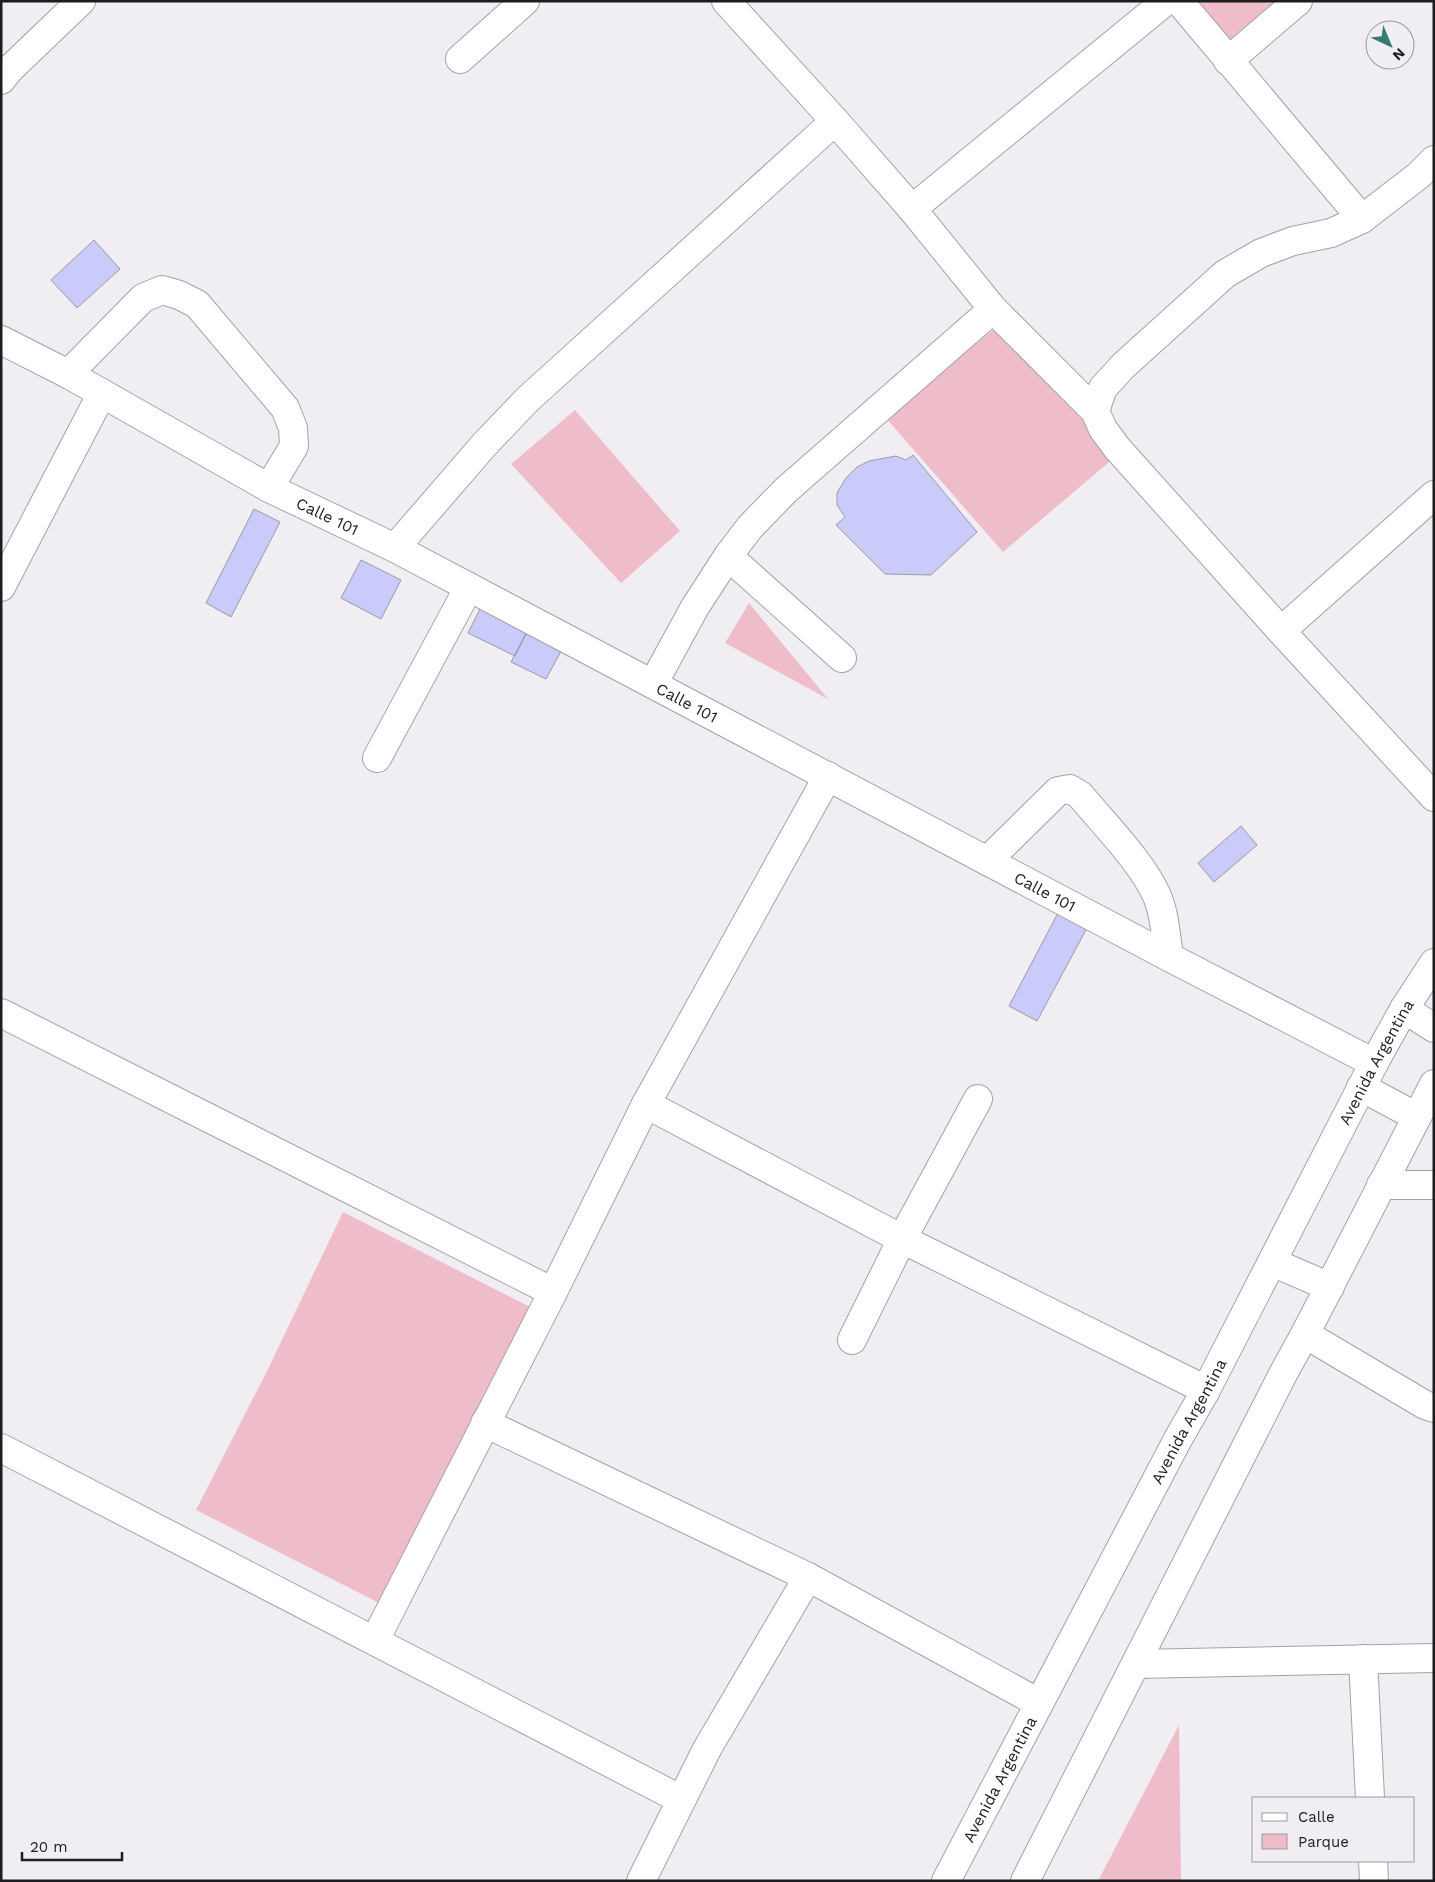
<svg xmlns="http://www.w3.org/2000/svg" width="1435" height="1882" font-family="'Work Sans',sans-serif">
	<rect width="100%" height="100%" fill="#f1eef3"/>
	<path fill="#eebdc9" d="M1193 1H1276L1226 43Z
		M1003 322 1115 457 1003 552 885 417Z
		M575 410 680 531 621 583 511 464Z
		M749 603 828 699 725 643Z
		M343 1212 530 1307 385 1606 196 1510 269 1367Z
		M1179 1725 1181 1881H1098Z"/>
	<path fill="#cacafb" stroke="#9a9aa0" d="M94 240 120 269 77 308 51 280Z
		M913 455 977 532 931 575 885 574 836 525 845 517 837 505V493L846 478 857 467 869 461 896 456 906 460Z
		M254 509 280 522 231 617 206 603Z
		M361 560 401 580 381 619 341 598Z
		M484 601 531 624 515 656 468 633Z
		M531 624 566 642 546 679 511 662Z
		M1241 826 1257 845 1214 882 1198 863Z
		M1058 913 1087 928 1037 1021 1009 1006Z"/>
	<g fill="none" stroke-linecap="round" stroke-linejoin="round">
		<g stroke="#a4a1a7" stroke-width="30">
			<g id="minor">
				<path d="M726 1 835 121 912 209 993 309 1095 411 1103 429 1117 448 1281 631 1434 797"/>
				<path d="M1179 1 1362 219"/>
				<path d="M460 59 525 1"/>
				<path d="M1228 61 1298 1"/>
				<path d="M1 80 10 69 81 1"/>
				<path d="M912 209 1166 1"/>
				<path id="s1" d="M1 340 68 374 269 488 395 548 1169 957 1374 1063"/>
				<path d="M68 374 143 298 162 290 179 295 197 304 285 408 293 428 294 446 269 488"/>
				<path d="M1095 411 1103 388 1123 366 1225 274 1261 253 1293 241 1331 233 1362 219 1419 175 1434 160"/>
				<path d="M395 548 484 445 528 399 835 121"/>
				<path d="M728 556 842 658"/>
				<path d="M1 587 102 393"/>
				<path d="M1281 631 1434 495"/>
				<path d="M653 684 695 607 728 556 750 527 786 490 993 309"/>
				<path d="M377 758 469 587"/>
				<path d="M987 861 1058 791 1070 789 1080 795C1105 825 1142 862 1157 896 1165 915 1166 937 1169 957"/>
				<path d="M1404 1009 1434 1028"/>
				<path d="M1 1013 553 1292"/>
				<path d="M1361 1087 1417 1117"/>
				<path d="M646 1104 902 1239 1206 1390"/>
				<path d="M1381 1185H1434"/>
				<path d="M1272 1262 1330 1287"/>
				<path d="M1305 1334 1425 1405 1434 1408"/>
				<path d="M852 1340 902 1239 978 1099"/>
				<path d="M485 1423 808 1577 1039 1703"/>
				<path d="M1 1448 680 1799"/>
				<path d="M375 1640 553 1292 646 1104 828 776"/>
				<path d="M1363 1659 1370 1798"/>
				<path d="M1136 1664 1434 1658"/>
				<path d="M1373 1861 1374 1881"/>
				<path d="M641 1881 707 1749 808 1577"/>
			</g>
		</g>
		<g stroke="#a4a1a7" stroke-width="30">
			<g id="major">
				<path id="s2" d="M946 1881 1178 1439 1206 1390 1374 1063 1404 1009 1434 963"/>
				<path d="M1025 1881 1283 1374 1305 1334 1434 1084"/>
			</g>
		</g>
		<use href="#minor" stroke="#fff" stroke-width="28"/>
		<use href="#major" stroke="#fff" stroke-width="28"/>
	</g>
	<g text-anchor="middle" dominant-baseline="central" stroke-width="4" stroke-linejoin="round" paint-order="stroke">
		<g font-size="16" fill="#1d1c1e" stroke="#f1eef3">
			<text stroke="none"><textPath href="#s1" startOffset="371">Calle 101</textPath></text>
			<text stroke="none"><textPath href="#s1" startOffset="776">Calle 101</textPath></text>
			<text stroke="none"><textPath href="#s1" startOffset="1181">Calle 101</textPath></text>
			<text stroke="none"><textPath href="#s2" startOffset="925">Avenida Argentina</textPath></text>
			<text stroke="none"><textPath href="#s2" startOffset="520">Avenida Argentina</textPath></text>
			<text stroke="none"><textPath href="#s2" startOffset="115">Avenida Argentina</textPath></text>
		</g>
	</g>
	<rect width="1435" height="1882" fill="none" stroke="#1d1c1e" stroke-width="5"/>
	<rect x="1252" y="1797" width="162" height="65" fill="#f1eef3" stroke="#9c9a9e"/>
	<rect x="1262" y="1813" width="25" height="8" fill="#ffffff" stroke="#9c9a9e"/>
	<text x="1298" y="1822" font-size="15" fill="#1d1c1e">Calle</text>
	<rect x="1262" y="1834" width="25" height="15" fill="#eebdc9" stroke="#9c9a9e"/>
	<text x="1298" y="1847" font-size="15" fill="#1d1c1e">Parque</text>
	<g transform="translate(1390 45) rotate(136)"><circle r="24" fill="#f1eef3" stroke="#9c9a9e"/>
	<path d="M0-4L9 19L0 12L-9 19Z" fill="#367b71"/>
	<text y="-8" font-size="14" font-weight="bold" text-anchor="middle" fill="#1d1c1e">N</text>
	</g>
	<path d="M22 1852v8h100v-8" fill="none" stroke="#1d1c1e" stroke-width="2.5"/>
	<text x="30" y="1852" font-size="15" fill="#1d1c1e" stroke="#f1eef3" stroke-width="4" paint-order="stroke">20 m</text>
</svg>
